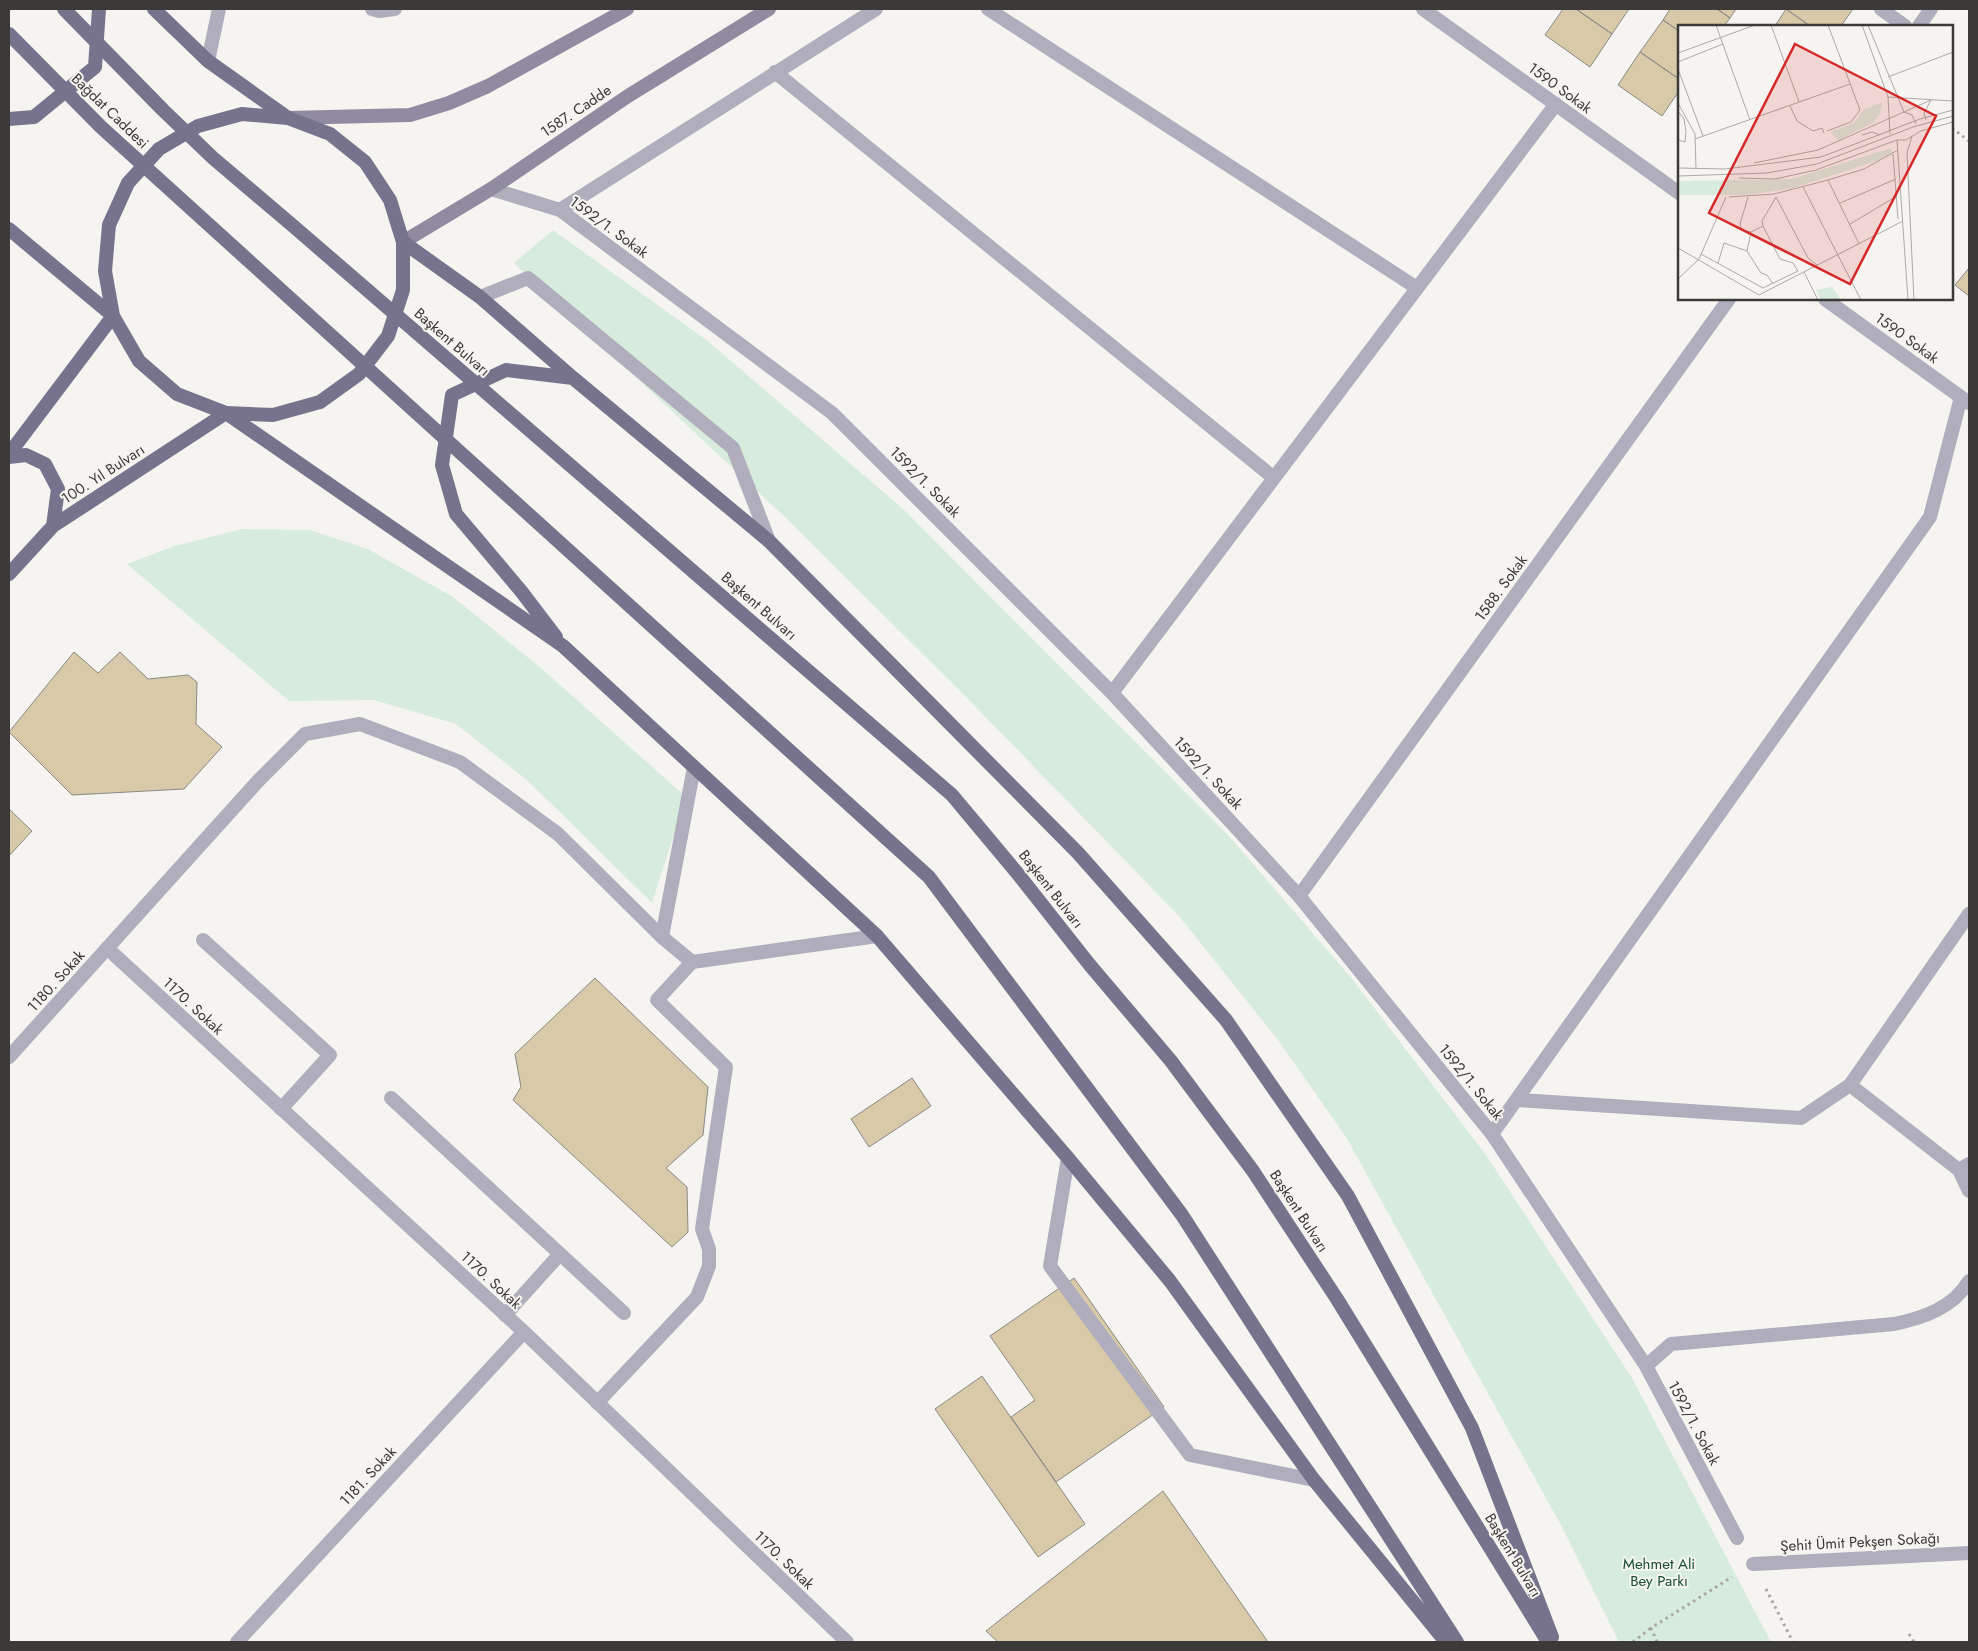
<svg xmlns="http://www.w3.org/2000/svg" width="1978" height="1651" font-family="Jost,sans-serif">
	<rect width="100%" height="100%" fill="#f6f4f0"/>
	<path fill="#d7ecdd" d="M553 230 704 338 902 508 1229 836 1353 980 1486 1155 1632 1378 1771 1642H1619L1562 1527 1346 1137 1278 1040 1179 916 969 700 787 519 514 263Z
		M242 529 310 530 368 549 453 597 541 668 686 797 652 903 527 780 456 724 374 700 289 701 127 564 175 546Z"/>
	<path fill="#d8caa9" stroke="#8a8885" d="M1563 9H1576L1612 34 1590 67 1545 35Z
		M1576 9H1629L1612 34Z
		M1670 9H1717L1730 18 1724 26H1679V31L1663 20Z
		M1717 9H1736L1730 18Z
		M1786 9H1853L1841 26H1810Z
		M1786 9 1810 26H1775Z
		M1663 20 1679 31V79L1640 52Z
		M1640 52 1679 79V91L1662 116 1618 85Z
		M1969 268V296L1955 285Z
		M74 652 98 673 120 652 148 679 188 675 197 682 196 724 222 747 184 789 72 795 9 732Z
		M9 809 32 831 9 856Z
		M595 978 708 1087 703 1135 666 1168 687 1187 688 1232 672 1247 513 1100 521 1087 515 1054Z
		M912 1078 931 1106 869 1147 851 1119Z
		M1074 1278 1164 1407 1056 1482 1011 1417 1035 1400 990 1336Z
		M982 1376 1085 1524 1038 1557 935 1409Z
		M1163 1491 1268 1642H998L986 1631Z"/>
	<g fill="none" stroke-linecap="round" stroke-linejoin="round">
		<path stroke="#a9a7a4" stroke-width="3" stroke-dasharray="2.5 4" stroke-linecap="butt" d="M1952 128 1969 141
			M1766 1589 1793 1642
			M1909 1634 1914 1642
			M1633 1642 1651 1628
			M1657 1642 1651 1628 1732 1577"/>
		<path stroke="#b0adbc" stroke-width="14" d="M372 9 379 11 395 9
			M1881 9 1905 26
			M208 61 219 9
			M480 297 528 278 733 448 769 541
			M694 767 662 937 692 962 877 936
			M203 940 330 1055 281 1109
			M391 1098 624 1313
			M1068 1158 1050 1266 1190 1455 1314 1480
			M505 1315 560 1254"/>
		<path stroke="#b0adbc" stroke-width="14" d="M988 9 1417 288
			M1423 9 1679 193
			M1919 26 1931 9
			M775 72 1274 478
			M491 189 560 210 832 413 1112 693 1299 896 1492 1134 1646 1366 1737 1538
			M560 210 876 9
			M1825 299 1969 403
			M1112 693 1556 104
			M1299 896 1729 299
			M107 948 524 1332 847 1642
			M9 1057 258 781 305 734 360 724 460 762 558 834 662 937
			M1850 1085 1959 1170 1969 1164
			M1518 1100 1801 1118 1850 1085 1969 914
			M1492 1134 1930 517 1961 397
			M1959 1170 1969 1191
			M1646 1366 1671 1344 1894 1324C1923 1318 1953 1308 1969 1281
			M597 1403 697 1297 709 1266V1249L702 1229 726 1067 657 1000 692 962
			M1753 1564 1969 1553
			M237 1642 524 1332"/>
		<path stroke="#908ba1" stroke-width="14" d="M288 118 410 115 449 103 488 86 627 9
			M403 242 491 189 628 96 769 9"/>
		<path stroke="#78738d" stroke-width="14" d="M64 9 163 110 213 158 292 225 952 795 1018 874 1089 964 1171 1061 1253 1171 1337 1299 1548 1642
			M154 9 208 61 288 118 330 134 365 162 390 200 403 242V290L388 336 359 374 320 402 273 415 227 413
			M9 34 101 127 929 877 1182 1215 1457 1642
			M288 118 242 114 198 126 159 149 128 183 109 225 105 271 113 316 139 361 177 394 226 413 563 646 877 936 1068 1158 1170 1281 1314 1480 1446 1642
			M9 119 34 117 95 67 99 9
			M9 229 113 316
			M403 242 480 297 573 378 769 541 1078 853 1226 1020 1348 1196 1472 1428 1552 1637
			M9 454 113 316
			M9 457 26 455 45 464 58 489 53 526
			M9 574 53 526 226 413
			M556 637 521 591 456 514 442 465 452 395 506 370 573 378"/>
	</g>
	<g text-anchor="middle" dominant-baseline="central" stroke-width="4" stroke-linejoin="round" paint-order="stroke">
		<g font-size="15" fill="#3b3a38" stroke="#f6f4f0">
			<text transform="translate(1560 88) rotate(36)">1590 Sokak</text>
			<text transform="translate(110 111) rotate(44)">Bağdat Caddesi</text>
			<text transform="translate(576 111) rotate(-34)">1587. Cadde</text>
			<text transform="translate(609 227) rotate(36)">1592/1. Sokak</text>
			<text transform="translate(1907 338) rotate(36)">1590 Sokak</text>
			<text transform="translate(452 342) rotate(41)">Başkent Bulvarı</text>
			<text transform="translate(103 474) rotate(-33)">100. Yıl Bulvarı</text>
			<text transform="translate(925 482) rotate(45)">1592/1. Sokak</text>
			<text transform="translate(1501 588) rotate(-54)">1588. Sokak</text>
			<text transform="translate(759 606) rotate(41)">Başkent Bulvarı</text>
			<text transform="translate(1208 773) rotate(47)">1592/1. Sokak</text>
			<text transform="translate(1051 889) rotate(52)">Başkent Bulvarı</text>
			<text transform="translate(56 981) rotate(-48)">1180. Sokak</text>
			<text transform="translate(193 1006) rotate(43)">1170. Sokak</text>
			<text transform="translate(1471 1082) rotate(51)">1592/1. Sokak</text>
			<text transform="translate(1299 1211) rotate(57)">Başkent Bulvarı</text>
			<text transform="translate(491 1280) rotate(43)">1170. Sokak</text>
			<text transform="translate(1694 1423) rotate(62)">1592/1. Sokak</text>
			<text transform="translate(368 1476) rotate(-47)">1181. Sokak</text>
			<text transform="translate(1860 1542) rotate(-3)">Şehit Ümit Pekşen Sokağı</text>
			<text transform="translate(1513 1555) rotate(59)">Başkent Bulvarı</text>
			<text transform="translate(784 1560) rotate(44)">1170. Sokak</text>
		</g>
		<g font-size="15" fill="#194e2f" stroke="#f6f4f0">
			<text x="1659" y="1564">Mehmet Ali<tspan x="1659" dy="17">Bey Parkı</tspan></text>
		</g>
	</g>
	<g transform="translate(1678 25)">
		<rect width="275" height="275" fill="#f6f4f0"/>
		<path d="M204 77 202 88 195 98 160 115 152 107 176 98 185 85ZM213 123 214 128 198 136 115 163 69 170H0V156L114 154ZM154 262 163 275H143L138 265Z" fill="#d7ecdd"/>
		<path fill="none" stroke="#abaaa6" stroke-width="1" d="M38 0 72 95M93 0 121 77M184 0 210 72 212 109M190 0 226 87M0 28 77 0M0 37 45 19M0 44 25 111M210 52 275 27M210 72 275 76M0 78 17 109 18 144M112 81 119 96 135 106 144 103 146 108M0 86 6 94 8 107 7 117 0 115M226 87 234 90 238 99M248 95 246 88 253 75M149 106 173 97 182 85 150 0M184 110 194 107 202 110M234 111 229 128 236 275M17 114 172 59M219 115 230 275M215 129 220 194M76 138 140 125 253 75M0 143 47 144 143 132 242 94 275 85M0 151 89 148 139 139 235 102 275 91M61 153 97 154 138 145 219 115H228L243 106 275 97M150 155 181 219M125 162 183 275M51 172 96 169 150 155 186 144 220 125M70 172 62 199 64 205 73 207M98 172 84 196 85 201 102 234 115 238 120 246M98 172 130 233 139 240M162 178 218 154M172 199 219 171M85 201 73 207 69 226 83 248 89 250 95 259M0 223 81 270M23 229 85 263 120 246M40 238 46 218 69 226M126 247 140 275M0 254 21 234 48 172M81 270 225 196"/>
		<path fill="#d62828" fill-opacity="0.15" stroke="#d62828" stroke-width="2.5" d="M117 19 258 91 172 259 31 188Z"/>
		<rect width="275" height="275" fill="none" stroke="#3b3a38" stroke-width="2.5"/>
	</g>
	<rect width="1978" height="1651" fill="none" stroke="#3b3a38" stroke-width="20"/>
</svg>
